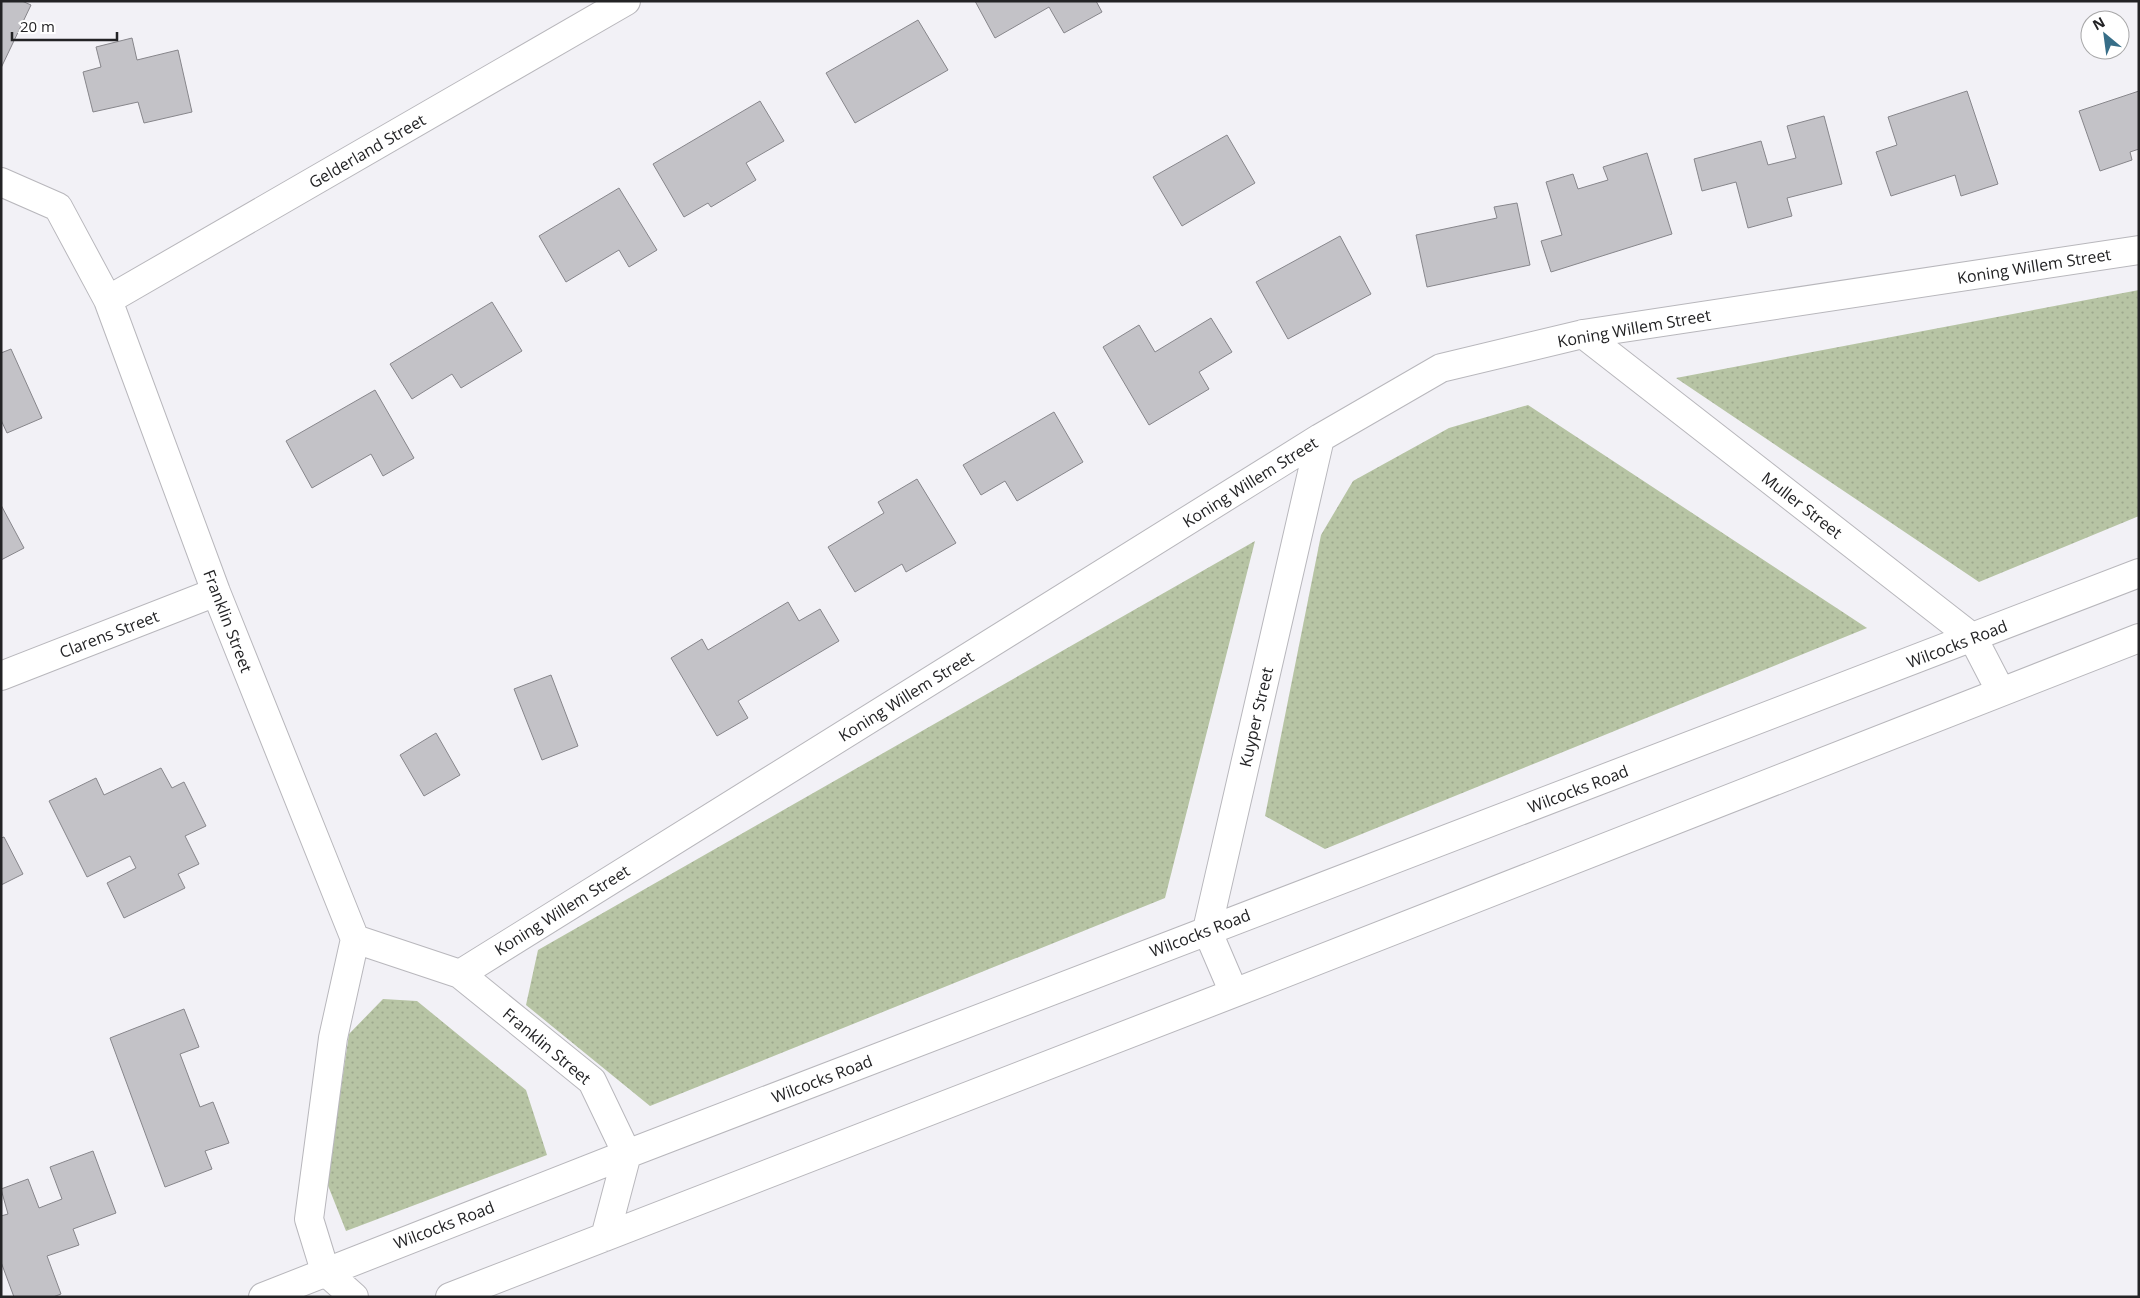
<svg xmlns="http://www.w3.org/2000/svg" width="2140" height="1298" font-family="'Open Sans',sans-serif">
	<defs>
		<pattern id="grass-dots" width="8" height="8" patternUnits="userSpaceOnUse" patternTransform="scale(1.25)"><rect width="8" height="8" fill="#b7c4a4"/><path d="M2 2h.1M6 6h.1" fill="none" stroke="#9da88d" stroke-width="1.8" stroke-linecap="round"/></pattern>
	</defs>
	<rect width="100%" height="100%" fill="#f2f1f6"/>
	<path fill="url(#grass-dots)" d="M2139 290V516L1979 582 1676 378Z
		M1528 405 1867 628 1325 849 1265 816 1321 535 1353 481 1449 428Z
		M1255 541 1165 898 650 1106 526 1005 538 950Z
		M383 999 417 1001 526 1090 547 1155 346 1231 327 1183 349 1034Z"/>
	<path fill="#c3c2c7" stroke="#87868b" d="M1 1H22L31 5 1 68Z
		M975 1H1096L1102 12 1064 33 1049 7 995 38Z
		M918 20 948 70 855 123 826 73Z
		M132 38 137 60 178 50 192 112 144 123 138 102 93 112 83 72 101 67 96 47Z
		M1967 91 1998 184 1961 196 1955 175 1891 196 1876 152 1897 145 1888 117Z
		M2139 91V149L2130 152 2132 160 2100 171 2079 111Z
		M760 101 784 141 746 163 756 180 711 207 708 203 684 217 653 164Z
		M1824 116 1842 184 1787 198 1792 216 1748 228 1736 182 1702 191 1694 159 1761 141 1768 165 1796 158 1787 126Z
		M1227 135 1255 183 1182 226 1153 177Z
		M1647 153 1672 234 1551 272 1541 241 1562 235 1546 182 1573 174 1578 189 1608 180 1603 167Z
		M619 188 657 250 629 267 619 250 566 282 539 236Z
		M1517 203 1530 265 1427 287 1416 235 1497 218 1494 207Z
		M1340 236 1371 294 1288 339 1256 282Z
		M492 302 522 351 461 388 452 374 412 399 390 364Z
		M1211 318 1232 352 1199 372 1209 389 1149 425 1103 347 1139 325 1155 352Z
		M11 349 42 418 7 433 1 420V353Z
		M375 390 414 458 383 476 371 454 312 488 286 441Z
		M1054 412 1083 462 1017 501 1005 481 981 495 963 465Z
		M917 479 956 543 906 572 902 564 855 592 828 547 884 513 878 502Z
		M1 505 24 548 1 560Z
		M788 602 799 621 820 609 839 641 738 701 748 718 717 736 671 658 702 639 708 650Z
		M551 675 578 746 542 760 514 689Z
		M436 733 460 775 424 796 400 755Z
		M161 768 172 788 184 782 206 826 185 836 199 864 178 874 185 888 124 918 107 883 136 868 130 856 87 877 49 801 96 778 104 795Z
		M4 837 23 874 1 885V838Z
		M184 1009 199 1047 180 1054 200 1107 213 1102 229 1143 205 1151 212 1169 165 1187 110 1038Z
		M93 1151 116 1213 73 1229 79 1245 47 1256 61 1294 53 1297H14L1 1262V1216L8 1214 1 1189 28 1179 39 1208 62 1199 50 1167Z"/>
	<g fill="none" stroke-linecap="round" stroke-linejoin="round">
		<g stroke="#b8b7bc" stroke-width="30">
			<path id="minor" d="M1 182 58 207 108 300 216 592 355 939 333 1038 309 1219 325 1271 354 1297
				M108 300 626 1
				M1583 334 1973 638 2001 692
				M1 676 216 592
				M355 939 460 974 592 1081 627 1154 605 1237
				M460 974 1320 438 1441 368 1583 334 2139 250
				M1234 993 1207 930 1320 438
				M263 1297 627 1154 2139 573
				M450 1297 1234 993 2139 638"/>
		</g>
		<use href="#minor" stroke="#fff" stroke-width="28"/>
	</g>
	<g text-anchor="middle" dominant-baseline="central" stroke-width="4" stroke-linejoin="round" paint-order="stroke">
		<g font-size="16" fill="#232325" stroke="#fff">
			<text transform="translate(367 151) rotate(-30)">Gelderland Street</text>
			<text transform="translate(2034 266) rotate(-9)">Koning Willem Street</text>
			<text transform="translate(1634 328) rotate(-10)">Koning Willem Street</text>
			<text transform="translate(1250 482) rotate(-32)">Koning Willem Street</text>
			<text transform="translate(1802 505) rotate(38)">Muller Street</text>
			<text transform="translate(228 621) rotate(69)">Franklin Street</text>
			<text transform="translate(109 634) rotate(-21)">Clarens Street</text>
			<text transform="translate(1957 644) rotate(-21)">Wilcocks Road</text>
			<text transform="translate(906 696) rotate(-32)">Koning Willem Street</text>
			<text transform="translate(1256 717) rotate(-77)">Kuyper Street</text>
			<text transform="translate(1578 789) rotate(-21)">Wilcocks Road</text>
			<text transform="translate(562 910) rotate(-32)">Koning Willem Street</text>
			<text transform="translate(1200 933) rotate(-21)">Wilcocks Road</text>
			<text transform="translate(547 1046) rotate(40)">Franklin Street</text>
			<text transform="translate(822 1079) rotate(-21)">Wilcocks Road</text>
			<text transform="translate(444 1225) rotate(-21)">Wilcocks Road</text>
		</g>
	</g>
	<rect width="2140" height="1298" fill="none" stroke="#232325" stroke-width="5"/>
	<g transform="translate(2105 35) rotate(331)"><circle r="24" fill="#ffffff" stroke="#a7a7a8"/>
	<path d="M0-4L9 19L0 12L-9 19Z" fill="#376e88"/>
	<text y="-8" font-size="14" font-weight="bold" text-anchor="middle" fill="#232325">N</text>
	</g>
	<path d="M12 32v8h105v-8" fill="none" stroke="#232325" stroke-width="2.5"/>
	<text x="20" y="32" font-size="15" fill="#232325" stroke="#ffffff" stroke-width="4" paint-order="stroke">20 m</text>
</svg>
